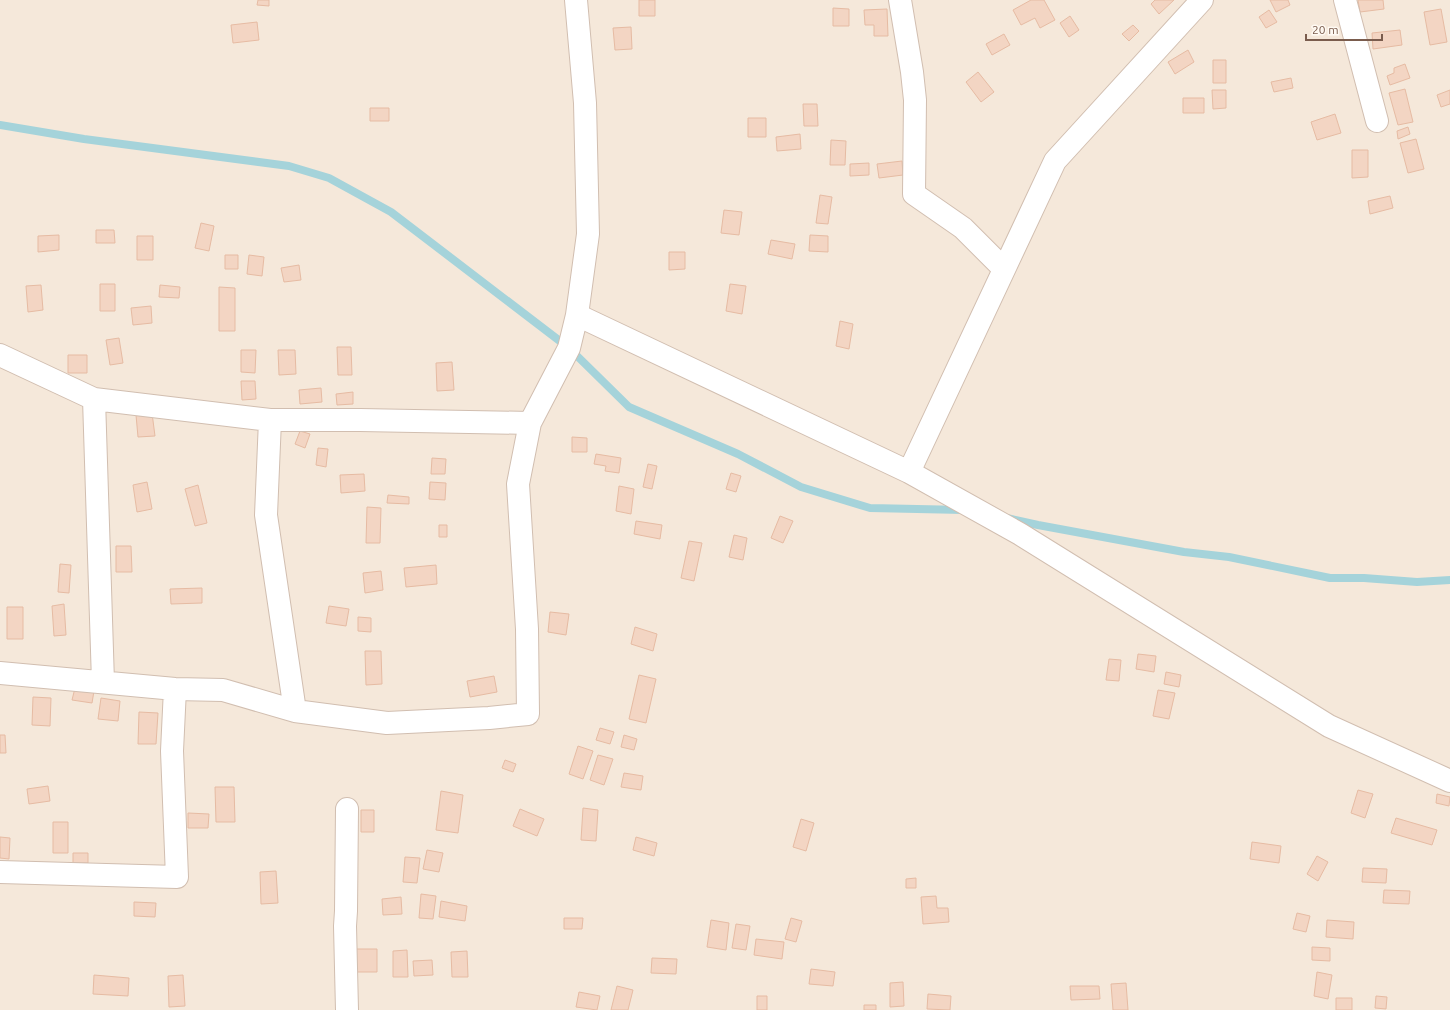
<svg xmlns="http://www.w3.org/2000/svg" width="1450" height="1010" font-family="Ubuntu,sans-serif">
	<rect width="100%" height="100%" fill="#fdf6ec"/>
	<path fill="#f5e8da" d="M0 0H1450V1010H0Z"/>
	<g fill="none" stroke-linecap="round" stroke-linejoin="round">
		<path stroke="#a5d3da" stroke-width="8" d="M0 125 84 139 289 166 329 178 391 212 569 348 629 407 738 454 801 487 870 508 964 510
			M1007 518 1038 525 1184 552 1229 557 1330 578H1364L1417 582 1450 580"/>
	</g>
	<path fill="#f3d5c3" stroke="#e6bba3" d="M258 0H269V6L257 5Z
		M639 0H655V16H639Z
		M1031 0H1044L1055 20 1040 28 1035 18 1021 25 1013 10Z
		M1155 0H1174L1159 14 1151 4Z
		M1270 0H1288L1290 5 1276 12Z
		M1358 0H1383L1384 9 1360 12Z
		M833 8 849 9V26H833Z
		M887 9 888 36H874V25H865L864 10Z
		M1441 9 1447 42 1430 45 1424 12Z
		M1269 10 1277 22 1266 28 1259 17Z
		M1070 16 1079 30 1069 37 1060 23Z
		M257 22 259 40 233 43 231 25Z
		M1133 25 1139 31 1129 41 1122 34Z
		M631 27 632 49 615 50 613 28Z
		M1400 30 1402 45 1373 49 1372 33Z
		M1004 34 1010 45 992 55 986 44Z
		M1188 50 1194 62 1175 74 1168 62Z
		M1213 60H1226V83H1213Z
		M1405 64 1410 78 1390 85 1387 76 1394 73V68Z
		M978 72 994 92 981 102 966 82Z
		M1291 78 1293 88 1274 92 1271 82Z
		M1405 89 1413 122 1398 125 1389 93Z
		M1212 90H1226V108L1213 109Z
		M1450 90V104L1441 107 1437 95Z
		M1183 98H1204V113H1183Z
		M803 104H817L818 126H804Z
		M370 108H389V121H370Z
		M1335 114 1341 133 1317 140 1311 122Z
		M748 118H766V137H748Z
		M1408 127 1410 134 1398 139 1397 131Z
		M800 134 801 149 777 151 776 137Z
		M1416 139 1424 169 1408 173 1400 143Z
		M831 140 846 141 845 165H830Z
		M1352 150H1368V177L1352 178Z
		M902 161 903 175 879 178 877 164Z
		M869 163V175L850 176V164Z
		M820 195 832 197 828 224 816 223Z
		M1390 196 1393 208 1370 214 1368 201Z
		M724 210 742 212 739 235 721 233Z
		M201 223 214 226 209 251 195 248Z
		M96 230H114L115 243H96Z
		M59 235V250L38 252V236Z
		M810 235 828 236V252L809 251Z
		M137 236H153V260H137Z
		M771 240 795 244 792 259 768 254Z
		M669 252H685V269L669 270Z
		M225 255H238V269H225Z
		M249 255 264 257 262 276 247 274Z
		M299 265 301 280 284 282 281 268Z
		M100 284H115V311H100Z
		M730 284 746 286 742 314 726 311Z
		M41 285 43 310 28 312 26 286Z
		M160 285 180 287 179 298 159 297Z
		M219 287 235 288V331H219Z
		M151 306 152 323 133 325 131 308Z
		M840 321 853 324 849 349 836 346Z
		M119 338 123 363 110 365 106 340Z
		M337 347H351L352 375H338Z
		M241 350H256L255 373 241 372Z
		M278 350H295L296 374 279 375Z
		M68 355H87V373H68Z
		M452 362 454 390 437 391 436 363Z
		M241 381H255L256 399 242 400Z
		M321 388 322 402 300 404 299 390Z
		M353 392V404L337 405 336 394Z
		M152 413 155 436 138 437 136 415Z
		M300 431 310 434 305 448 295 444Z
		M572 437 587 438V452H572Z
		M318 448 328 449 326 467 316 465Z
		M596 454 621 458 619 473 605 471 606 466 594 464Z
		M432 458 446 459 445 474H431Z
		M648 464 657 466 652 489 643 487Z
		M731 473 741 476 736 492 726 489Z
		M364 474 365 491 341 493 340 475Z
		M147 482 152 509 137 512 133 485Z
		M430 482 446 483 445 500 429 499Z
		M198 485 207 523 195 526 185 489Z
		M619 486 634 489 631 514 616 511Z
		M388 495 409 497V504L387 503Z
		M367 507 381 508 380 543H366Z
		M780 516 793 521 783 543 771 538Z
		M636 521 662 525 660 539 634 534Z
		M439 525H447V537H439Z
		M734 535 747 538 743 560 729 557Z
		M689 541 702 543 694 581 681 578Z
		M116 546H131L132 572H116Z
		M60 564 71 565 69 593 58 592Z
		M436 565 437 584 406 587 404 568Z
		M381 571 383 590 365 593 363 573Z
		M202 588V603L171 604 170 589Z
		M64 604 66 635 54 636 52 606Z
		M329 606 349 609 346 626 326 623Z
		M7 607H23V639H7Z
		M550 612 569 614 566 635 548 632Z
		M358 617 371 618V632L358 631Z
		M635 627 657 634 653 651 631 644Z
		M365 651H381L382 684 366 685Z
		M1138 654 1156 656 1154 672 1136 669Z
		M1109 659 1121 660 1119 681 1106 680Z
		M1166 672 1181 675 1179 687 1164 684Z
		M639 675 656 679 646 723 629 719Z
		M494 676 497 692 470 697 467 681Z
		M75 688 94 691 92 703 72 700Z
		M1158 690 1175 693 1169 719 1153 716Z
		M33 697 51 698 50 726 32 725Z
		M101 698 120 701 118 721 98 719Z
		M139 712 158 713 156 744H138Z
		M600 728 614 732 610 744 596 740Z
		M0 735H5L6 753H0Z
		M624 735 637 739 634 750 621 747Z
		M578 746 593 751 583 779 569 774Z
		M598 755 613 759 604 785 590 780Z
		M505 760 516 764 513 772 502 768Z
		M624 773 643 776 641 790 621 787Z
		M48 786 50 801 29 804 27 789Z
		M215 787H234L235 822H216Z
		M1358 790 1373 794 1365 818 1351 813Z
		M441 791 463 795 458 833 436 830Z
		M1437 794 1450 797 1449 806 1436 803Z
		M583 808 598 810 596 841 581 840Z
		M520 809 544 819 537 836 513 826Z
		M361 810H374V832H361Z
		M188 813 209 814 208 828H188Z
		M1396 818 1437 830 1432 845 1391 833Z
		M801 819 814 823 806 851 793 847Z
		M53 822H68V853H53Z
		M0 837 10 838 9 859 0 858Z
		M636 837 657 843 654 856 633 850Z
		M1252 842 1281 846 1279 863 1250 859Z
		M427 850 443 853 439 872 423 869Z
		M73 853H88V863H73Z
		M1317 856 1328 862 1318 881 1307 874Z
		M405 857 420 858 417 883 403 882Z
		M1363 868 1387 869 1386 883 1362 882Z
		M276 871 278 903 261 904 260 872Z
		M916 878V888H906V879Z
		M1384 890 1410 891 1409 904 1383 903Z
		M421 894 436 896 433 919 419 918Z
		M936 896 937 908H948L949 922 923 924 921 897Z
		M401 897 402 914 383 915 382 899Z
		M441 901 467 906 465 921 439 917Z
		M134 902 156 903 155 917 134 916Z
		M1297 913 1310 916 1306 932 1293 929Z
		M564 918H583L582 929H564Z
		M791 918 802 921 796 942 785 939Z
		M711 920 729 923 726 950 707 947Z
		M1327 920 1354 922 1353 939 1326 937Z
		M736 924 750 926 746 950 732 948Z
		M756 939 784 942 782 959 754 955Z
		M1312 947 1330 948V961L1312 960Z
		M353 949H377V972H353Z
		M407 950 408 977H393V951Z
		M467 951 468 977H452L451 952Z
		M652 958 677 959 676 974 651 973Z
		M432 960 433 975 414 976 413 961Z
		M811 969 835 972 833 986 809 984Z
		M1317 972 1332 975 1328 999 1314 996Z
		M94 975 129 978 128 996 93 994Z
		M183 975 185 1006 169 1007 168 976Z
		M903 982 904 1006 890 1007V983Z
		M1126 983 1128 1010H1113L1111 984Z
		M617 986 633 990 628 1010H611Z
		M1070 986H1099L1100 999 1071 1000Z
		M579 992 600 996 597 1010 576 1007Z
		M928 994 951 996 950 1010 927 1009Z
		M757 996H767V1010H757Z
		M1376 996 1387 997 1386 1009 1375 1008Z
		M1336 998H1352V1010H1336Z
		M864 1005H876V1010H864Z"/>
	<g fill="none" stroke-linecap="round" stroke-linejoin="round">
		<g stroke="#d1beb0" stroke-width="24">
			<path id="minor" d="M900 0 912 72 915 100 914 194 963 228 1004 269
				M1345 0 1377 121
				M577 315 909 472 1020 534 1329 726 1450 781
				M0 355 94 399 270 420H360L530 423
				M94 399 103 682
				M270 420 266 515 295 711
				M909 472 1055 161 1202 0
				M0 673 175 689 223 690 295 711 387 723 489 718 528 714 527 629 518 484 530 423 569 348 577 315 588 234 585 103 576 0
				M0 872 177 877 172 751 175 689
				M347 1010 345 926 346 911 347 809"/>
		</g>
		<use href="#minor" stroke="#fff" stroke-width="22"/>
	</g>
	<path d="M1306 34v6h76v-6" fill="none" stroke="#7a5c4d" stroke-width="2"/>
	<text x="1312" y="34" font-size="12" fill="#7a5c4d" stroke="#fffaf3" stroke-width="3" paint-order="stroke">20 m</text>
</svg>
